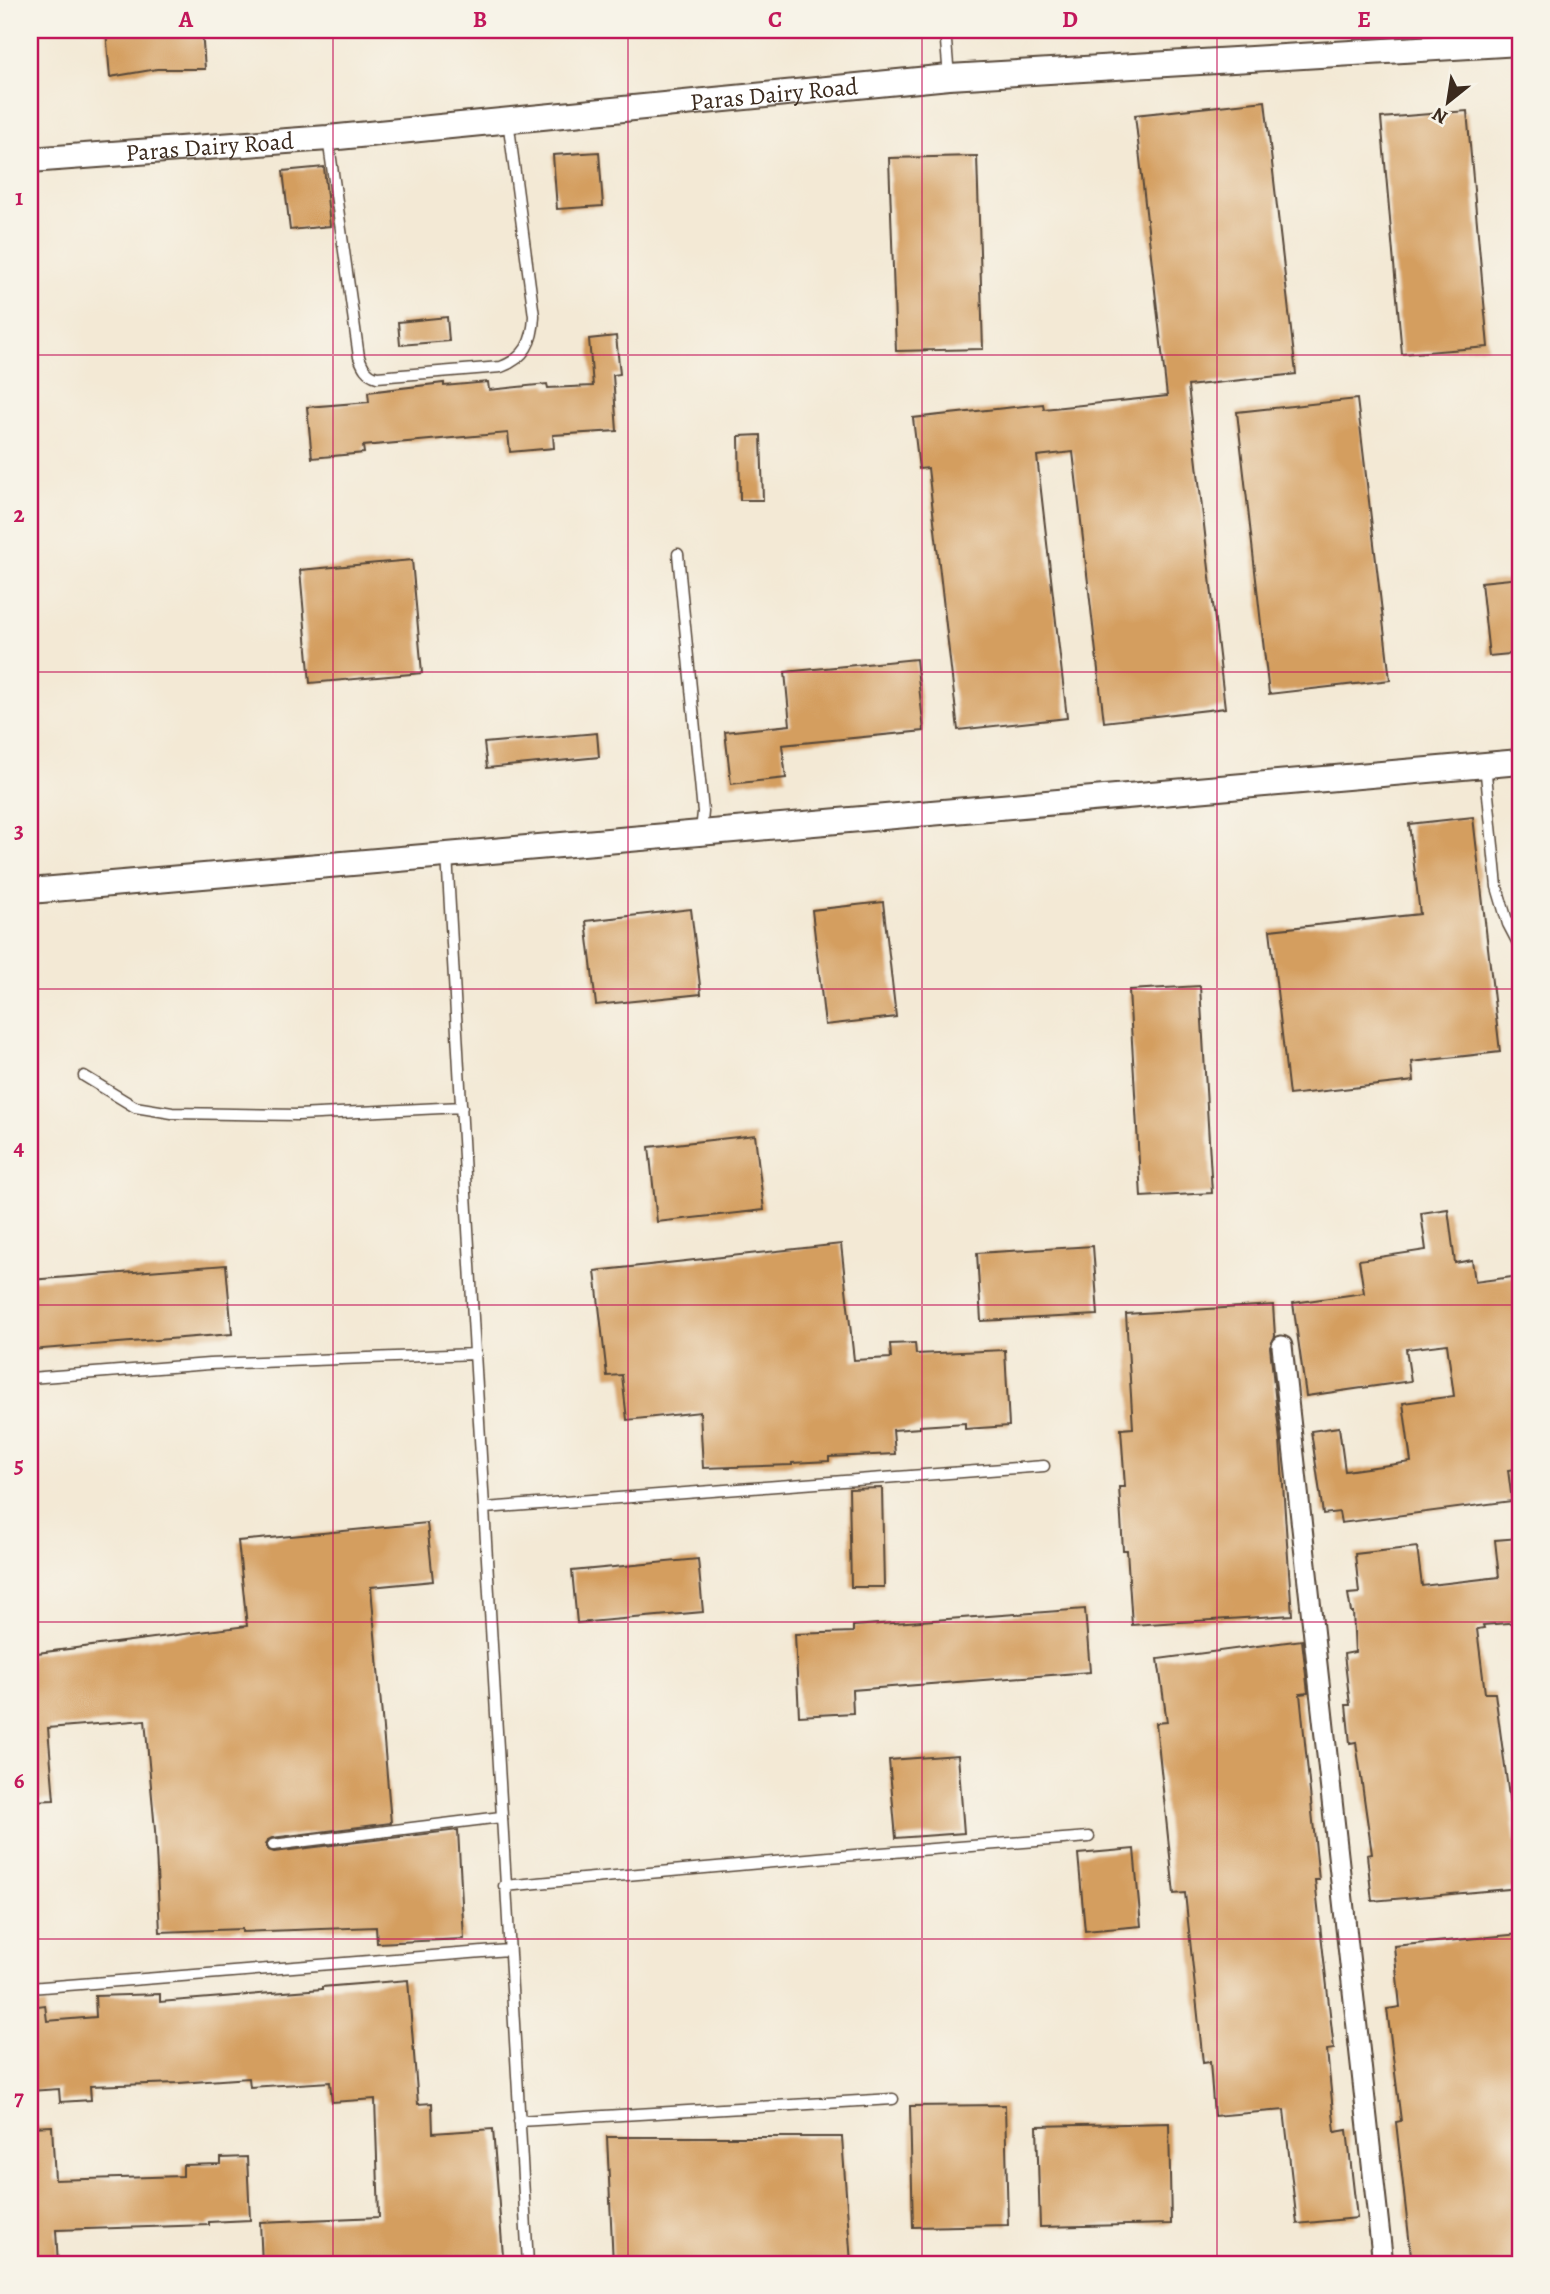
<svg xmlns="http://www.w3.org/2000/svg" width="1550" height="2294" font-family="Alegreya,serif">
	<rect width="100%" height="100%" fill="#f7f3e8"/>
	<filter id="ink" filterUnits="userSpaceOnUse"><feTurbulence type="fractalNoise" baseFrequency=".0143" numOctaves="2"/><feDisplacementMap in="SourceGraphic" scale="14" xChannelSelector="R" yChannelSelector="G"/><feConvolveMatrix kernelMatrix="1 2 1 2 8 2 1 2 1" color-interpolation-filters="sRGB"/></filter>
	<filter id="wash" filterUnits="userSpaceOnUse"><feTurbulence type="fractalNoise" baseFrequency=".00686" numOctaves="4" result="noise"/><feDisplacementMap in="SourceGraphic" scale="28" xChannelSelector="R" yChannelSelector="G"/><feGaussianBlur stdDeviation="1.57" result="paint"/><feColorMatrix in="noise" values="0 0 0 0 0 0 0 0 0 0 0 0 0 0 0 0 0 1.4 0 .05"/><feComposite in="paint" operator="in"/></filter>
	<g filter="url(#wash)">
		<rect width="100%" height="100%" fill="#f3e9d5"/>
		<g id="blocks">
			<path fill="#d49e5f" d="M106 30H202L205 69H157L110 77Z
				M1265 101 1296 374 1188 386 1225 708 1104 722 1073 452 1037 456 1067 718 958 730 928 468 919 469 913 418 1043 404 1044 409 1167 396 1135 115Z
				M1467 111 1488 347 1402 354 1381 118Z
				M599 152 603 206 557 209 553 155Z
				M977 156 983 349 896 351 889 158Z
				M324 167 330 226 290 230 283 171Z
				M447 317 449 341 400 345 398 322Z
				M616 336 620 374 613 375 617 431 553 435 554 448 510 452 508 433 363 446 364 453 312 458 307 407 369 402 368 392 444 383V386L488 382 489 390 547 384 548 388 593 386 589 339Z
				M1357 399 1390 680 1269 694 1237 412Z
				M761 435 763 500H740L739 436Z
				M412 560 422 673 310 683 300 570Z
				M1520 578V653L1489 656 1481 582Z
				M916 659 924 731 782 745 786 778 731 784 725 732 790 725 785 672Z
				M597 733 599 757 487 768 484 743Z
				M1473 817 1500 1052 1412 1062 1414 1081 1289 1095 1270 930 1420 914 1409 824Z
				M883 902 896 1017 825 1025 812 910Z
				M691 909 701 994 596 1005 586 921Z
				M1200 986 1212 1193 1141 1197 1129 990Z
				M755 1135 764 1210 657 1222 649 1147Z
				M1448 1209 1455 1263 1472 1260 1475 1282 1520 1276V1360L1515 1361 1520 1398V1468L1508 1470 1512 1501 1341 1523 1339 1512 1323 1514 1311 1431 1339 1427 1345 1471 1411 1462 1403 1403 1454 1396 1447 1344 1406 1349 1411 1381 1306 1396 1293 1303 1364 1293 1359 1260 1426 1250 1421 1213Z
				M841 1244 854 1360 891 1358 890 1344 915 1343 916 1354 1005 1350 1009 1426 965 1429V1423L920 1426V1428L893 1430 895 1454 829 1457V1461L792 1463V1465L703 1468 700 1412 627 1420 622 1375 607 1376 595 1271Z
				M1093 1246 1098 1315 981 1321 977 1253Z
				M226 1265 232 1334 30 1350V1280Z
				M1273 1305 1275 1336 1270 1347 1280 1441 1292 1615 1132 1625 1127 1550H1123L1119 1487H1125L1121 1429 1133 1428 1126 1314Z
				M882 1488 884 1587H851L849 1489Z
				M427 1523 433 1581 371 1587 391 1823 272 1838 268 1840 266 1845 268 1850 274 1852 458 1830 464 1939 377 1943 376 1927 242 1932V1929L160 1932 155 1830 145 1720 48 1728 54 1800 30 1801V1654L247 1626 238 1541Z
				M1520 1538V1622L1483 1625 1484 1628 1477 1629 1485 1693H1495L1515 1841H1519L1520 1888 1372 1901 1367 1855 1372 1854 1356 1742 1350 1743 1346 1705H1350L1344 1654 1355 1652 1353 1612H1351L1348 1594 1359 1593 1355 1554 1417 1547 1422 1586 1499 1577 1495 1540Z
				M698 1559 703 1612 577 1623 572 1571Z
				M1085 1609 1090 1672 852 1690 853 1713 799 1716 795 1634 853 1632V1626Z
				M1302 1640 1308 1693 1300 1694 1319 1880H1315L1334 2049 1327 2050 1335 2132 1347 2130 1357 2218 1297 2224 1284 2110 1214 2116 1210 2062 1203 2063 1185 1893 1174 1894 1156 1723 1167 1722 1158 1659Z
				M958 1755 964 1833 896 1838 889 1760Z
				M1134 1849 1141 1926 1085 1931 1078 1854Z
				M1520 1934V2264H1412L1396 2122 1401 2121 1387 2009 1400 2007 1394 1946Z
				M408 1980 418 2104 432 2103 433 2133 493 2129 503 2256 430 2261 431 2264H262L260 2222 379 2217 375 2099 332 2102 330 2082 250 2087 249 2078 179 2083 90 2086 91 2100 60 2102 59 2089 30 2091V2007L45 2005 47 2021 96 2017 95 1996 160 1994V2002L322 1989V1987Z
				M1005 2105 1008 2225 913 2227 910 2106Z
				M1169 2123 1171 2224 1040 2227 1037 2126Z
				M52 2126 55 2180 183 2176V2165L221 2164V2158L247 2157 250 2220 209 2222V2225L56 2230 58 2264H30V2127Z
				M607 2137H842L851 2264H613Z"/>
		</g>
	</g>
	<g filter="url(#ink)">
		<use href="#blocks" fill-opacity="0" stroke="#574739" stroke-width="2"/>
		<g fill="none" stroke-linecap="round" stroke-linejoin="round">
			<g stroke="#574739" stroke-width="13">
				<path id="service" d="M945 30 949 77
					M328 138 359 357C363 367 366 374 377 377L501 367C525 358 533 342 534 316L508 120
					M678 554 703 812 701 832
					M1485 764 1497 887 1508 924 1520 947
					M447 854C474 1324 498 1794 528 2264
					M84 1076 135 1107 172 1113 298 1115 462 1107
					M30 1378 209 1364 476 1354
					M485 1508 1044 1466
					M273 1845 501 1817
					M504 1886 829 1857 1089 1837
					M30 1988 508 1950
					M519 2121 893 2099"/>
			</g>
			<g stroke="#574739" stroke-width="23">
				<path id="minor" d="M1282 1346 1383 2264"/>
			</g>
			<g stroke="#574739" stroke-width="28">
				<g id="tertiary">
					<path id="s1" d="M30 160 328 138 949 77 1520 43"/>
					<path d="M30 891 1520 762"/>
				</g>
			</g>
			<use href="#service" stroke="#fff" stroke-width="10"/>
			<use href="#minor" stroke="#fff" stroke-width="19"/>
			<use href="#tertiary" stroke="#fff" stroke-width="24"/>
		</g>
	</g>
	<path fill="none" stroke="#c2185b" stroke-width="2" stroke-opacity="0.55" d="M333 30V2264M628 30V2264M922 30V2264M1217 30V2264M30 355H1520M30 672H1520M30 989H1520M30 1305H1520M30 1622H1520M30 1939H1520"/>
	<g text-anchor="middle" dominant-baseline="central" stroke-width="5" stroke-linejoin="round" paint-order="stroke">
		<g font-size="24" fill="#3b2a1e" stroke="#f7f3e8">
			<text stroke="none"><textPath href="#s1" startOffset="747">Paras Dairy Road</textPath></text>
			<text stroke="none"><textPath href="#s1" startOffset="180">Paras Dairy Road</textPath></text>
		</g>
	</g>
	<rect width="1550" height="2294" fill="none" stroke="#f7f3e8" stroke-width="77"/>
	<g transform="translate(1448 102) rotate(210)" stroke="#f7f3e8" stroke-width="5" paint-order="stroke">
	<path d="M0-5L12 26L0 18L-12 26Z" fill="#3b2a1e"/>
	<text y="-10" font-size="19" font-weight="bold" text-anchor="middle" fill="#3b2a1e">N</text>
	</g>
	<rect x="38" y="38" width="1474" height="2218" fill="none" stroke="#c2185b" stroke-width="2.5"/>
	<g font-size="23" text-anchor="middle" font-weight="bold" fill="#c2185b">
		<text x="186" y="27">A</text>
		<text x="480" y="27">B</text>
		<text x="775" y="27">C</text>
		<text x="1070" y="27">D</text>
		<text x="1364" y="27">E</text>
		<text x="19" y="205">1</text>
		<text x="19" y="522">2</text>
		<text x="19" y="838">3</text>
		<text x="19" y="1155">4</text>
		<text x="19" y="1472">5</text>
		<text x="19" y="1788">6</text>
		<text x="19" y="2105">7</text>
	</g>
</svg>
